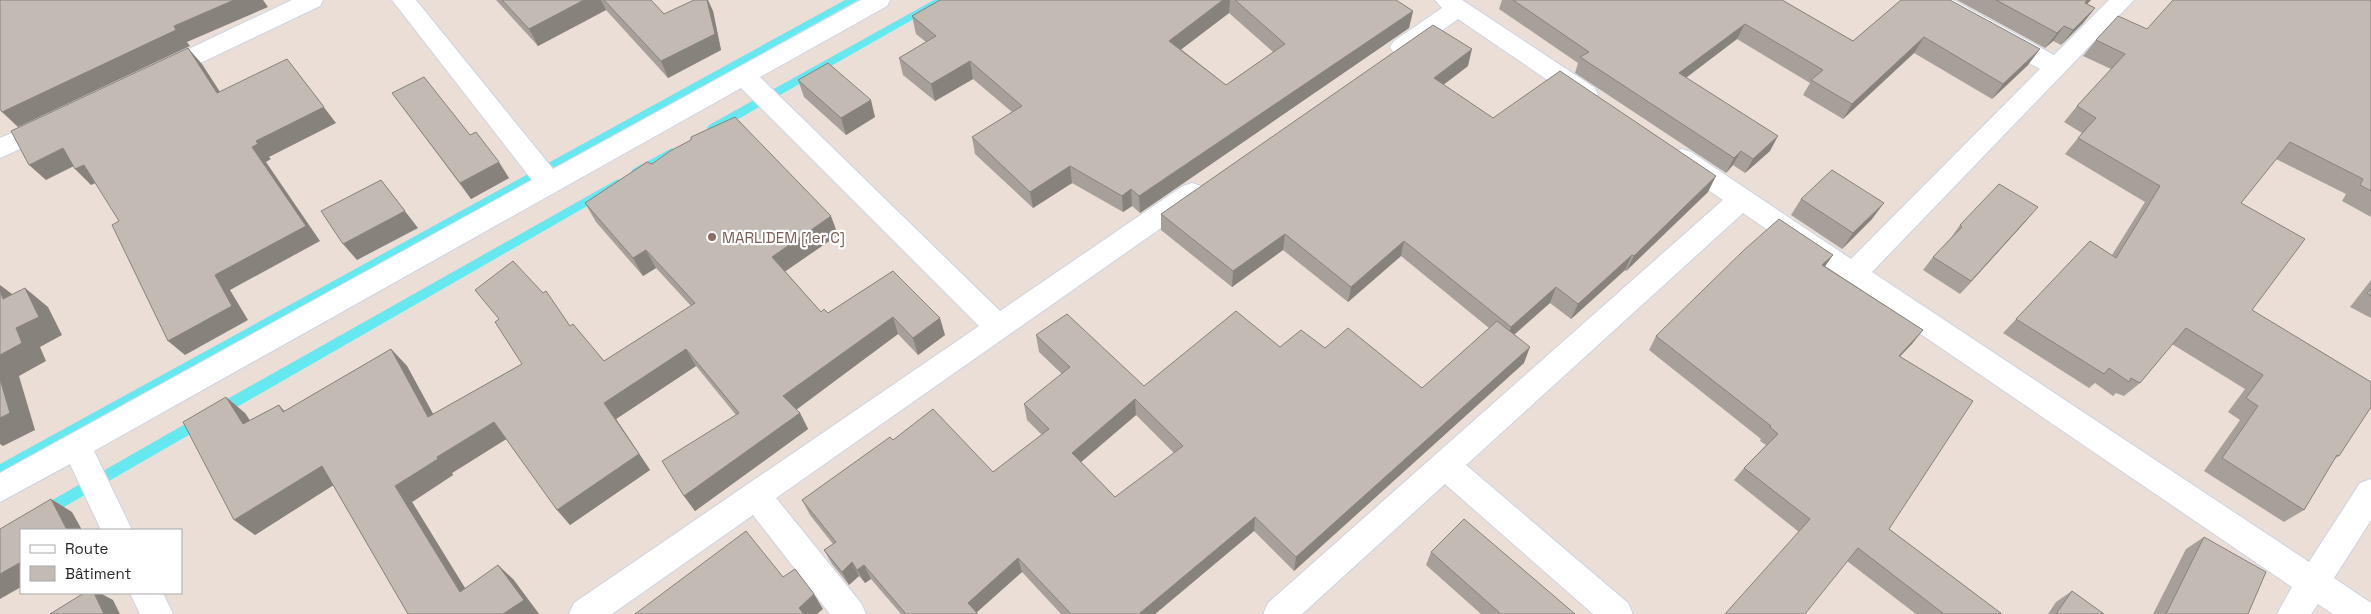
<svg xmlns="http://www.w3.org/2000/svg" width="2371" height="614" font-family="'Space Grotesk',sans-serif">
	<rect width="100%" height="100%" fill="#eaded7"/>
	<g fill="none" stroke-linecap="round" stroke-linejoin="round">
		<path fill="#66e8f1" fill-rule="evenodd" d="M845 0H858L0 477V464Z
			M934 0H947L717 131H709L707 128 709 125Z
			M672 148 678 152 676 155 641 175H633L631 172 633 169Z
			M618 179 624 183 622 186 223 415 218 417 213 415 211 411 213 407Z
			M201 415 206 417 208 421 206 425 50 515 45 517 40 515 38 511 40 507Z"/>
		<g stroke="#ccd4e1" stroke-width="2">
			<path id="minor" d="M292 0H323L320 6 169 78 161 81 153 78 149 72 153 66Z
				M392 0H416L553 169 861 0H890L887 6 760 77 1000 311 1183 186 1192 183 1201 186 1205 193 1201 200 776 498 861 603 866 614H830L753 515 612 614H569L574 603 979 326 741 88 94 451 132 530H101L70 464 0 502V473L532 180Z
				M1435 0H1462L1595 88 1598 94 1595 100 1586 103 1577 100 1458 19 1410 53 1402 55 1394 53 1390 47 1394 41 1442 8Z
				M1924 0H1953L2054 55 2109 0H2134L1872 272 2309 562 2360 483 2371 479V520L2334 578 2371 603V614H2333L2318 604 2311 614H2277L2292 587 1743 213 1466 465 1628 603 1633 614H1593L1445 484 1302 614H1263L1268 603 1723 200 1673 166 1669 159 1673 152 1682 149 1691 152 1851 259 2040 69 1927 6Z
				M51 116 60 119 63 125 60 131 0 158V138Z
				M130 593H163L173 614H140Z"/>
		</g>
		<use href="#minor" fill="#fff" fill-rule="evenodd"/>
	</g>
	<path fill="#a7a09a" fill-rule="evenodd" d="M496 0H651L664 14 713 11 721 50 668 78 606 10 538 46Z
		M940 0H1396L1413 11 1409 28 1140 213 1132 206 1123 212 1072 183 1033 208 975 154 972 137 1012 112 973 79 935 101 903 75 899 58 926 42 916 34 912 16ZM1229 13 1273 52 1226 85 1181 49Z
		M1502 0H1782L1853 41 1901 0 2028 65 1992 99 1914 53 1843 119 1803 95 1810 83 1737 39 1686 78 1770 151 1745 173 1733 165 1726 173 1575 73 1578 63 1499 9Z
		M1957 0H2091L2087 4 2095 8 2083 23 2061 45 2053 41 2045 48Z
		M2371 0V217L2342 201 2346 194 2276 159 2241 203 2252 310 2339 456 2334 459 2304 510 2284 522 2204 471 2240 420 2228 412 2245 389 2172 344 2140 383 2124 396 2116 393 2113 396 2095 383 2089 388 2003 333 2090 241 2112 255 2145 202 2065 154 2082 133 2064 122 2077 106 2111 69 2083 56 2096 40 2147 29Z
		M1468 66 1443 85 1493 118 1708 192 1626 271 1625 270 1571 319 1550 303 1514 334 1524 363 1294 571 1254 531 1155 614H1061L1022 572 976 612 978 614H901L871 579 865 583 859 576 849 585 832 564 824 550 833 544 810 515 802 500 893 440 993 472 1042 435 1027 420 1024 404 1062 374 1039 352 1036 335 1144 386 1280 347 1325 348 1422 388 1489 328 1401 256 1348 302 1283 250 1232 287 1161 230V214ZM1136 415 1174 453 1115 497 1081 462Z
		M798 80 875 117 846 135 804 97Z
		M392 93 470 135 509 178 471 199Z
		M1801 199 1872 219 1842 249 1791 215Z
		M585 203 838 235 785 271 821 312 828 313 893 271 945 335 918 355 898 334 796 409 800 413 808 429 695 511 684 496 736 415 696 366 616 419 650 470 570 525 506 439 452 473 453 475 412 502 465 588 513 579 539 614H408L333 485 255 535 245 413 250 421 279 405 285 411 391 349 407 366 433 414 522 364 570 326 604 361 691 306 656 268 643 276 596 222Z
		M2026 221 1960 294 1923 270 1933 257 1950 239 1960 225Z
		M1833 255 1825 266 1923 330 1899 357 1889 529 2002 614H1916L1847 561 1799 532 1734 480 1744 468 1766 445 1760 441 1761 439 1649 350 1656 336Z
		M2371 280V318L2350 307Z
		M2204 537 2248 614H2153L2186 549Z
		M1431 552 1575 614H1481L1426 565Z
		M2072 591 2104 614H2048L2056 602Z"/>
	<path fill="#88827d" d="M234 0H263L268 7 187 42 190 46 18 127 2 112 174 26Z
		M584 0H601L606 10 538 46 529 29Z
		M707 0H708L713 11 721 50 668 78 661 61Z
		M1223 0H1230L1229 13 1170 58 1169 41Z
		M2087 0H2091L2073 18 2085 3Z
		M2095 8 2083 23 2061 45 2073 30Z
		M1413 11 1409 28 1140 213 1139 196Z
		M1745 24 1737 39 1672 88 1679 73Z
		M2064 26 2053 41 2045 48 2057 33Z
		M1924 37 1914 53 1843 119 1852 104Z
		M188 48 202 64 231 109 217 93Z
		M1472 49 1468 66 1430 95 1434 78Z
		M2040 49 2028 65 1992 99 2003 84Z
		M287 59 336 123 269 157 271 159 266 162 320 241 230 290 248 320 185 355 168 341 215 275 252 147 256 141Z
		M970 61 973 79 935 101 931 84Z
		M871 100 875 117 846 135 841 118Z
		M1778 136 1770 151 1745 173 1753 159Z
		M63 148 80 163 46 180 29 165Z
		M1741 151 1733 165 1726 173 1734 158Z
		M499 162 509 178 471 199 460 183Z
		M84 165 100 181 91 185 75 169Z
		M1070 166 1072 183 1033 208 1030 192Z
		M1716 176 1708 192 1626 271 1634 256Z
		M381 180 418 228 357 260 343 244Z
		M1131 189 1132 206 1123 212 1122 196Z
		M1884 203 1872 219 1842 249 1853 233Z
		M2038 207 2026 221 1960 294 1971 281Z
		M831 216 838 235 780 275 772 257Z
		M1285 234 1283 250 1232 287 1233 271Z
		M1404 241 1401 256 1348 302 1351 287Z
		M646 250 656 268 643 276 633 258Z
		M1632 255 1625 270 1571 319 1578 304Z
		M1833 255 1823 269 1822 265Z
		M0 285 20 300 3 299 0 291Z
		M1556 287 1550 303 1506 342 1511 327Z
		M25 288 48 307 62 335 40 347 46 361 19 376 35 430 3 446 0 444V355L16 328Z
		M893 317 898 334 792 413 783 396Z
		M940 318 945 335 918 355 913 338Z
		M1923 330 1912 344 1887 370 1899 356Z
		M1530 347 1524 363 1294 571 1296 557Z
		M391 349 407 366 444 434 428 417Z
		M686 349 696 366 616 419 650 470 570 525 557 510 604 403Z
		M226 397 245 413 263 440 243 424Z
		M1135 399 1136 415 1074 468 1072 453Z
		M800 413 808 429 695 511 684 496Z
		M494 422 508 438 452 473 453 475 412 502 476 606 460 592 395 486 437 457Z
		M322 466 340 481 255 535 234 520Z
		M51 499 72 512 82 530H67Z
		M1255 517 1254 531 1155 614H1140V613Z
		M1018 558 1022 572 975 614 968 603Z
		M21 562V587L0 599V574Z
		M852 562 859 576 849 585 842 572Z
		M498 565 513 579 539 614H503Z
		M864 565 871 579 865 583 857 570Z
		M94 593H100L113 600 120 614H104Z
		M814 594 823 609 817 614H803L799 608Z"/>
	<path fill="#c2bab3" stroke="#88827d" fill-rule="evenodd" d="M0 0H234L174 26 176 30 2 112 0 109Z
		M502 0H584L529 29Z
		M604 0H651L664 14 694 0H707L715 34 661 61Z
		M940 0H1223L1169 41 1226 85 1285 44 1235 0H1396L1413 11 1139 196 1131 189 1122 196 1070 166 1030 192 972 137 1022 106 970 61 931 84 899 58 936 36 912 16Z
		M1513 0H1782L1853 41 1901 0H1950L2040 49 2003 84 1924 37 1852 104 1811 80 1823 70 1745 24 1679 73 1778 136 1753 159 1741 151 1734 158 1580 57 1589 52Z
		M1996 0H2087L2085 3 2095 8 2073 30 2064 26 2057 33Z
		M2173 0H2371V191L2360 185 2363 179 2290 142 2241 203 2305 239 2252 310 2371 382V407L2339 456 2337 455 2304 510 2222 458 2258 406 2246 398 2263 375 2186 328 2140 383 2131 378 2129 382 2109 368 2104 374 2016 319 2090 241 2116 258 2160 186 2078 138 2096 118 2077 106 2125 54 2096 40 2118 16 2147 29Z
		M1433 25 1472 49 1434 78 1493 118 1560 71 1716 176 1634 256 1632 255 1578 304 1556 287 1511 327 1404 241 1351 287 1285 234 1233 271 1161 214Z
		M188 48 217 93 287 59 324 107 256 141 258 144 252 147 306 226 215 275 232 306 168 341 112 225 119 221 84 165 75 169 63 148 29 165 11 131Z
		M828 63 871 100 841 118 798 80Z
		M424 77 470 135 476 132 499 162 460 183 392 93Z
		M735 117 831 216 772 257 821 312 824 309 828 313 893 271 940 318 913 338 893 317 783 396 800 413 684 496 662 461 739 413 686 349 604 403 639 454 557 510 494 422 437 457 438 459 395 486 460 592 498 565 524 600 503 614H408L322 466 234 520 183 422 226 397 243 424 279 405 283 412 391 349 428 417 522 364 495 322 499 319 475 290 513 261 543 293 546 291 570 326 573 324 604 361 695 303 646 250 633 258 585 203 647 162 652 164 670 151 691 140V137Z
		M1832 170 1884 203 1853 233 1801 199Z
		M381 180 405 211 343 244 321 211Z
		M1999 184 2038 207 1971 281 1933 257 1962 227 1960 225Z
		M1779 219 1833 255 1822 265 1923 330 1899 356 1973 401 1889 529 2002 614H1944L1858 548 1805 614H1725L1810 519 1744 468 1778 434 1770 427 1771 426 1656 336 1744 250Z
		M25 288 39 317 16 328 22 343 0 355V291L3 299Z
		M2371 289V296L2367 293Z
		M1236 311 1280 347 1301 330 1325 348 1348 328 1422 388 1497 321 1530 347 1296 557 1255 517 1140 613 1141 614H1071L1018 558 968 603 978 614H906L864 565 857 570 852 562 842 572 824 550 836 542 802 500 890 437 893 440 933 409 993 472 1049 429 1024 404 1070 367 1036 335 1067 314 1144 386ZM1135 399 1183 446 1115 497 1072 453Z
		M0 379 10 413 0 418Z
		M51 499 67 530H21V562L0 574V529Z
		M1464 519 1575 614H1501L1431 552Z
		M746 531 783 577 795 569 814 594 799 608 804 614H635Z
		M2204 537 2266 572 2248 614H2166Z
		M2072 591 2104 614H2056Z
		M84 593H94L104 614H50Z"/>
	<circle fill="#8d6e63" stroke="#fff" stroke-width="2" cx="712" cy="237" r="5"/>
	<g text-anchor="middle" dominant-baseline="central" stroke-width="4.5" stroke-linejoin="round" paint-order="stroke">
		<g font-size="15" fill="#785e54" stroke="#fff" text-anchor="start">
			<text x="722" y="237">MARLIDEM [1er C]</text>
		</g>
	</g>
	<rect x="20" y="529" width="162" height="65" fill="#ffffff" stroke="#a9a9a9"/>
	<rect x="30" y="545" width="25" height="8" fill="#ffffff" stroke="#a9a9a9"/>
	<text x="65" y="554" font-size="15" fill="#272727">Route</text>
	<rect x="30" y="566" width="25" height="15" fill="#c2bab3" stroke="#a9a9a9"/>
	<text x="65" y="579" font-size="15" fill="#272727">Bâtiment</text>
</svg>
